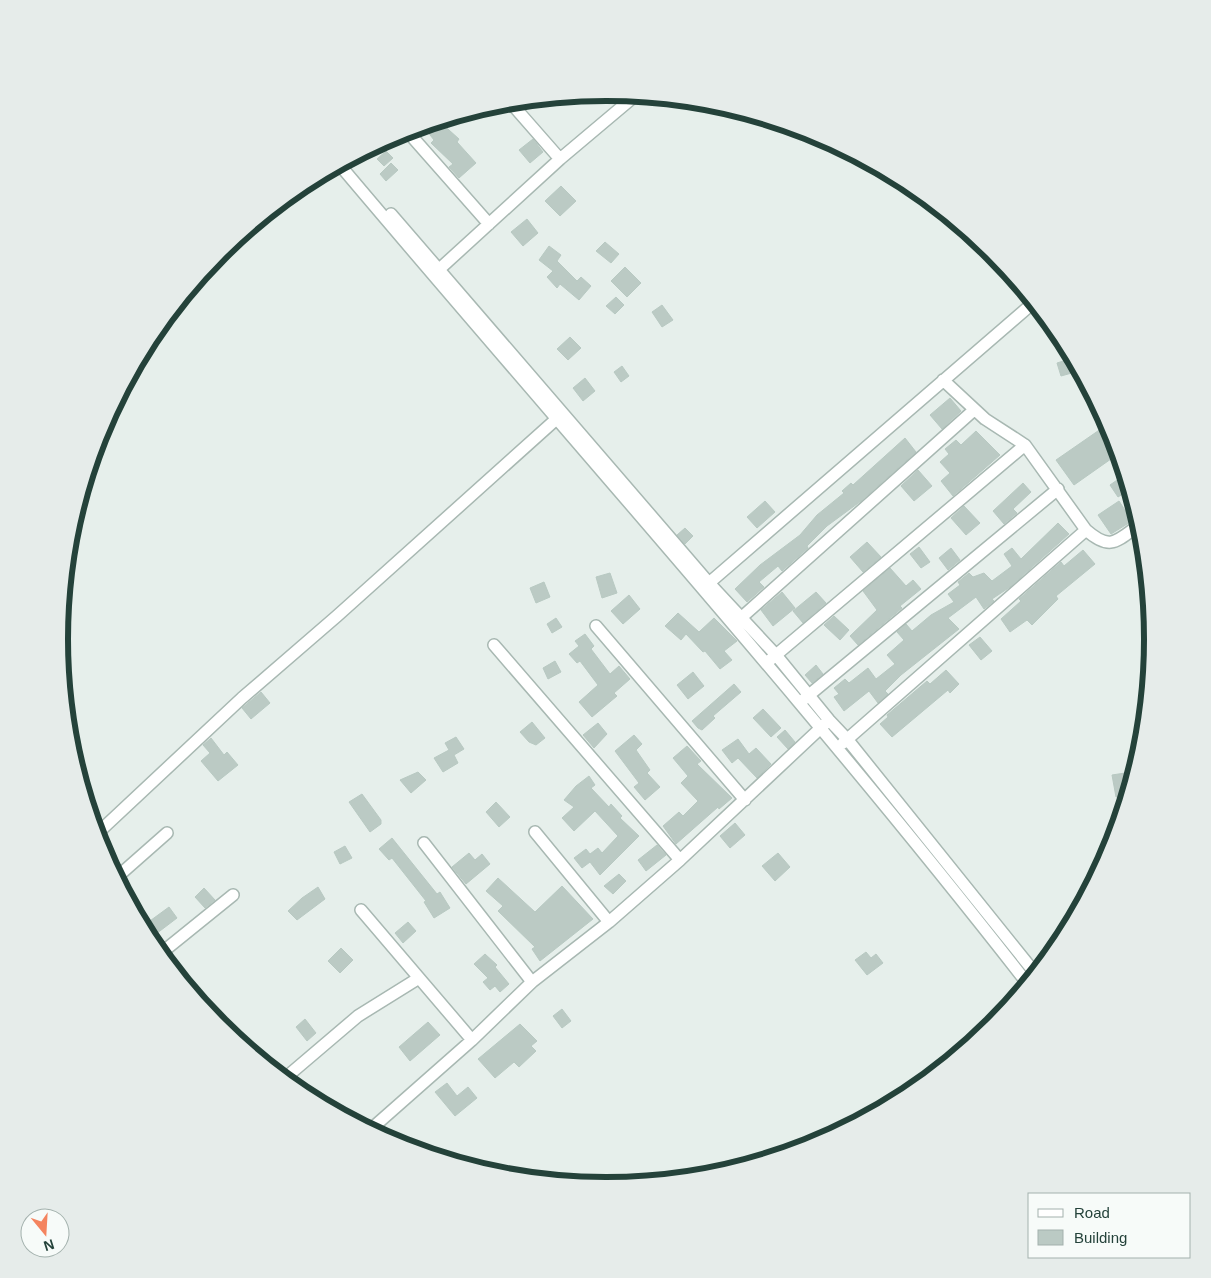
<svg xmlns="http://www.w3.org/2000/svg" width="1211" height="1278" font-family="Helvetica,sans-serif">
	<rect width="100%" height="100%" fill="#e6efeb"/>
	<path fill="#bbcac4" stroke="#b8c9c2" d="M439 121 459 139 457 142 476 163 459 178 449 167 453 164 431 143 434 140 423 126Z
		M533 139 543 152 530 163 519 150Z
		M386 151 393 158 384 166 377 159Z
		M391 163 398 170 386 181 380 174Z
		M561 186 576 201 560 216 545 201Z
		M527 219 538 233 523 246 511 232Z
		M605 242 619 254 611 263 596 251Z
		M549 246 561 255 557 261 577 281 581 277 591 286 579 300 560 284 557 288 547 277 553 271 539 260Z
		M625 267 641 283 627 297 611 281Z
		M616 297 624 305 615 314 606 306Z
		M662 305 673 320 662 327 652 312Z
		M570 337 581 348 568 360 557 349Z
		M1073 358 1079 371 1061 376 1057 363Z
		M622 366 629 376 621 382 614 372Z
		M585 378 595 391 583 401 573 388Z
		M950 398 961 411 942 429 930 415Z
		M1108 424 1118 454 1074 485 1056 460Z
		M976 431 1000 455 953 496 941 481 950 473 940 462 949 454 945 449 956 440 961 445Z
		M905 438 916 452 861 501 827 526 807 546 808 548 782 571 778 566 759 582 764 587 747 602 735 589 760 565 800 535 817 515 844 493 842 491 851 483 853 485Z
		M918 470 932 486 914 501 901 486Z
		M1123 476 1129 490 1118 497 1110 485Z
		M1023 483 1031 492 1013 509 1017 513 1004 524 993 511Z
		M765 501 775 512 757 528 747 517Z
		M1119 501 1132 521 1111 534 1098 515Z
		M964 506 980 523 966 535 951 518Z
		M1058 523 1069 534 1010 587 992 599 994 601 984 609 976 597 948 618 959 629 901 675 885 691 888 694 878 703 869 691 844 711 834 697 839 694 834 688 845 679 849 683 868 668 876 679 895 664 887 655 904 640 897 632 906 624 912 631 931 615 954 602 948 594 960 585 958 582 969 573 973 577 984 573 992 581 1012 566 1004 554 1012 548 1021 559Z
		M685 528 693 536 685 544 677 535Z
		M867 542 881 557 863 572 850 557Z
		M919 547 930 562 921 568 910 554Z
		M951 548 960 560 948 570 939 558Z
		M1083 550 1095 564 1056 596 1058 599 1032 625 1027 620 1010 632 1001 619 1021 601 1019 599 1061 562 1064 566Z
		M890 568 906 586 913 580 921 589 900 606 902 608 858 645 850 636 877 610 863 591Z
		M610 573 617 593 602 598 596 577Z
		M544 582 550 597 536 603 530 588Z
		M782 592 795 608 773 626 761 610Z
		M816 592 826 603 803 623 793 611Z
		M629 595 640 609 623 624 611 611Z
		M678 613 699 632 714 618 737 641 724 651 732 660 720 669 705 651 703 652 686 634 681 640 665 626Z
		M834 616 849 630 840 640 824 625Z
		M556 618 562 627 552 633 547 624Z
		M585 634 594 646 591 649 610 674 619 666 630 679 614 693 617 696 592 717 579 702 598 685 580 661 577 663 569 654 579 646 575 641Z
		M980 637 992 651 981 660 969 645Z
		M555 661 561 672 548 679 543 668Z
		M816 665 823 674 812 683 805 675Z
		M946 670 959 684 950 693 948 690 892 737 880 724 888 717 887 715 927 681 930 684Z
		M693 672 704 686 688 699 677 685Z
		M734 684 741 692 713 716 715 718 702 730 698 728 692 721Z
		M261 692 270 703 251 719 242 708Z
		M763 709 781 728 771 737 753 718Z
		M532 722 545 738 536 745 529 742 520 732Z
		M598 723 607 734 594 748 583 735Z
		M785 730 795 742 788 749 777 737Z
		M634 735 642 744 636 750 650 770 647 773 660 787 645 800 634 787 639 783 615 751Z
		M456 737 464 749 454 755 458 763 443 772 434 758 449 750 445 743Z
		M211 738 224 755 227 752 238 765 218 781 201 761 210 753 203 745Z
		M738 739 749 754 756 748 771 764 757 778 738 758 732 763 722 750Z
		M687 746 701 761 697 764 732 798 719 809 718 807 676 844 663 826 679 812 683 816 698 801 681 783 688 776 673 758Z
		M418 772 426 780 411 793 400 780Z
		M1125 773 1127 796 1116 797 1112 775Z
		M589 776 595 785 591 788 609 807 611 804 622 816 620 818 639 836 600 875 590 862 582 868 574 858 586 849 590 854 598 848 602 853 618 836 595 811 574 831 562 818 574 807 564 800 576 786Z
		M362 794 381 820V824L370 832 349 802Z
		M496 802 510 817 499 827 486 812Z
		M735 823 745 835 730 848 720 836Z
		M392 838 437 894 440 892 450 908 434 918 424 902 426 901 392 858 389 860 379 849Z
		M657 845 666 855 646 871 638 860Z
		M345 846 352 858 340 864 334 852Z
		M469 853 475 860 482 854 490 864 466 884 452 867Z
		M778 853 790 867 775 881 762 866Z
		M619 874 626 881 613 894 604 886Z
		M498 878 535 912 562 886 593 919 540 961 532 949 535 947 498 911 503 906 486 891Z
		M318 887 325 899 297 920 288 911 302 898Z
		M204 888 215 900 205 908 195 897Z
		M169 907 177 918 152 937 143 926Z
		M408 922 416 931 403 943 395 933Z
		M341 948 353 960 340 973 328 961Z
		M866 952 871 958 876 954 883 963 867 975 855 960Z
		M485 954 497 965 495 967 509 984 500 992 495 986 490 990 483 982 488 978 474 964Z
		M562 1009 571 1021 562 1028 553 1016Z
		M305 1019 316 1033 307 1041 296 1027Z
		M428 1022 440 1035 410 1061 399 1047Z
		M520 1024 537 1041 531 1046 536 1051 519 1067 514 1062 495 1078 478 1059Z
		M447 1083 457 1096 468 1087 477 1098 455 1116 435 1092Z"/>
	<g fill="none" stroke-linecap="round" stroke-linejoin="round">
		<g stroke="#a8b8b2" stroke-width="14">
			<path id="street" d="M510 102 560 159
				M407 131 489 224
				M339 164C569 437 808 702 1027 983
				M391 214 709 583 776 655 829 720 847 739 1035 973
				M434 274 560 159 636 95
				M1086 530C1110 551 1116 542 1139 525
				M709 583 1033 303
				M742 617 974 410
				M596 626 745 800
				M494 645 680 860
				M770 660 1025 445
				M803 700 1058 489
				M843 743 1086 530 1025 445 985 419 943 380
				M101 830 242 698 337 616 562 414
				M535 832 609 922
				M424 843 532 982
				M116 878 167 833
				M361 910 472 1040
				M160 954 233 895
				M284 1079 358 1016 419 978
				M370 1130 472 1040 532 982 609 922 680 860 826 723"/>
		</g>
		<use href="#street" stroke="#fff" stroke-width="11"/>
	</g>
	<path d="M0 0H1211V1278H0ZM68 639a538 538 0 1 1 1076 0a538 538 0 1 1-1076 0Z" fill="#e6ecea" fill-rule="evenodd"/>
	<path fill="none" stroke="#24423a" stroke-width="6" d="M68 639a538 538 0 1 1 1076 0a538 538 0 1 1-1076 0Z"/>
	<rect x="1028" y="1193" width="162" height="65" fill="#f7fbf9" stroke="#a3b1ad"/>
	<rect x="1038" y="1209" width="25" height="8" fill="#ffffff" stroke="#a3b1ad"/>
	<text x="1074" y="1218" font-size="15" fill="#24423a">Road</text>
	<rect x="1038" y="1230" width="25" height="15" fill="#bbcac4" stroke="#a3b1ad"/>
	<text x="1074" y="1243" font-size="15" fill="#24423a">Building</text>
	<g transform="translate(45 1233) rotate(162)"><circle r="24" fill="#f7fbf9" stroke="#a3b1ad"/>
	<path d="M0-4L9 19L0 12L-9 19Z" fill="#f4845f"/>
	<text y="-8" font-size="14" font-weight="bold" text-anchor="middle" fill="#24423a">N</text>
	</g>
</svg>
